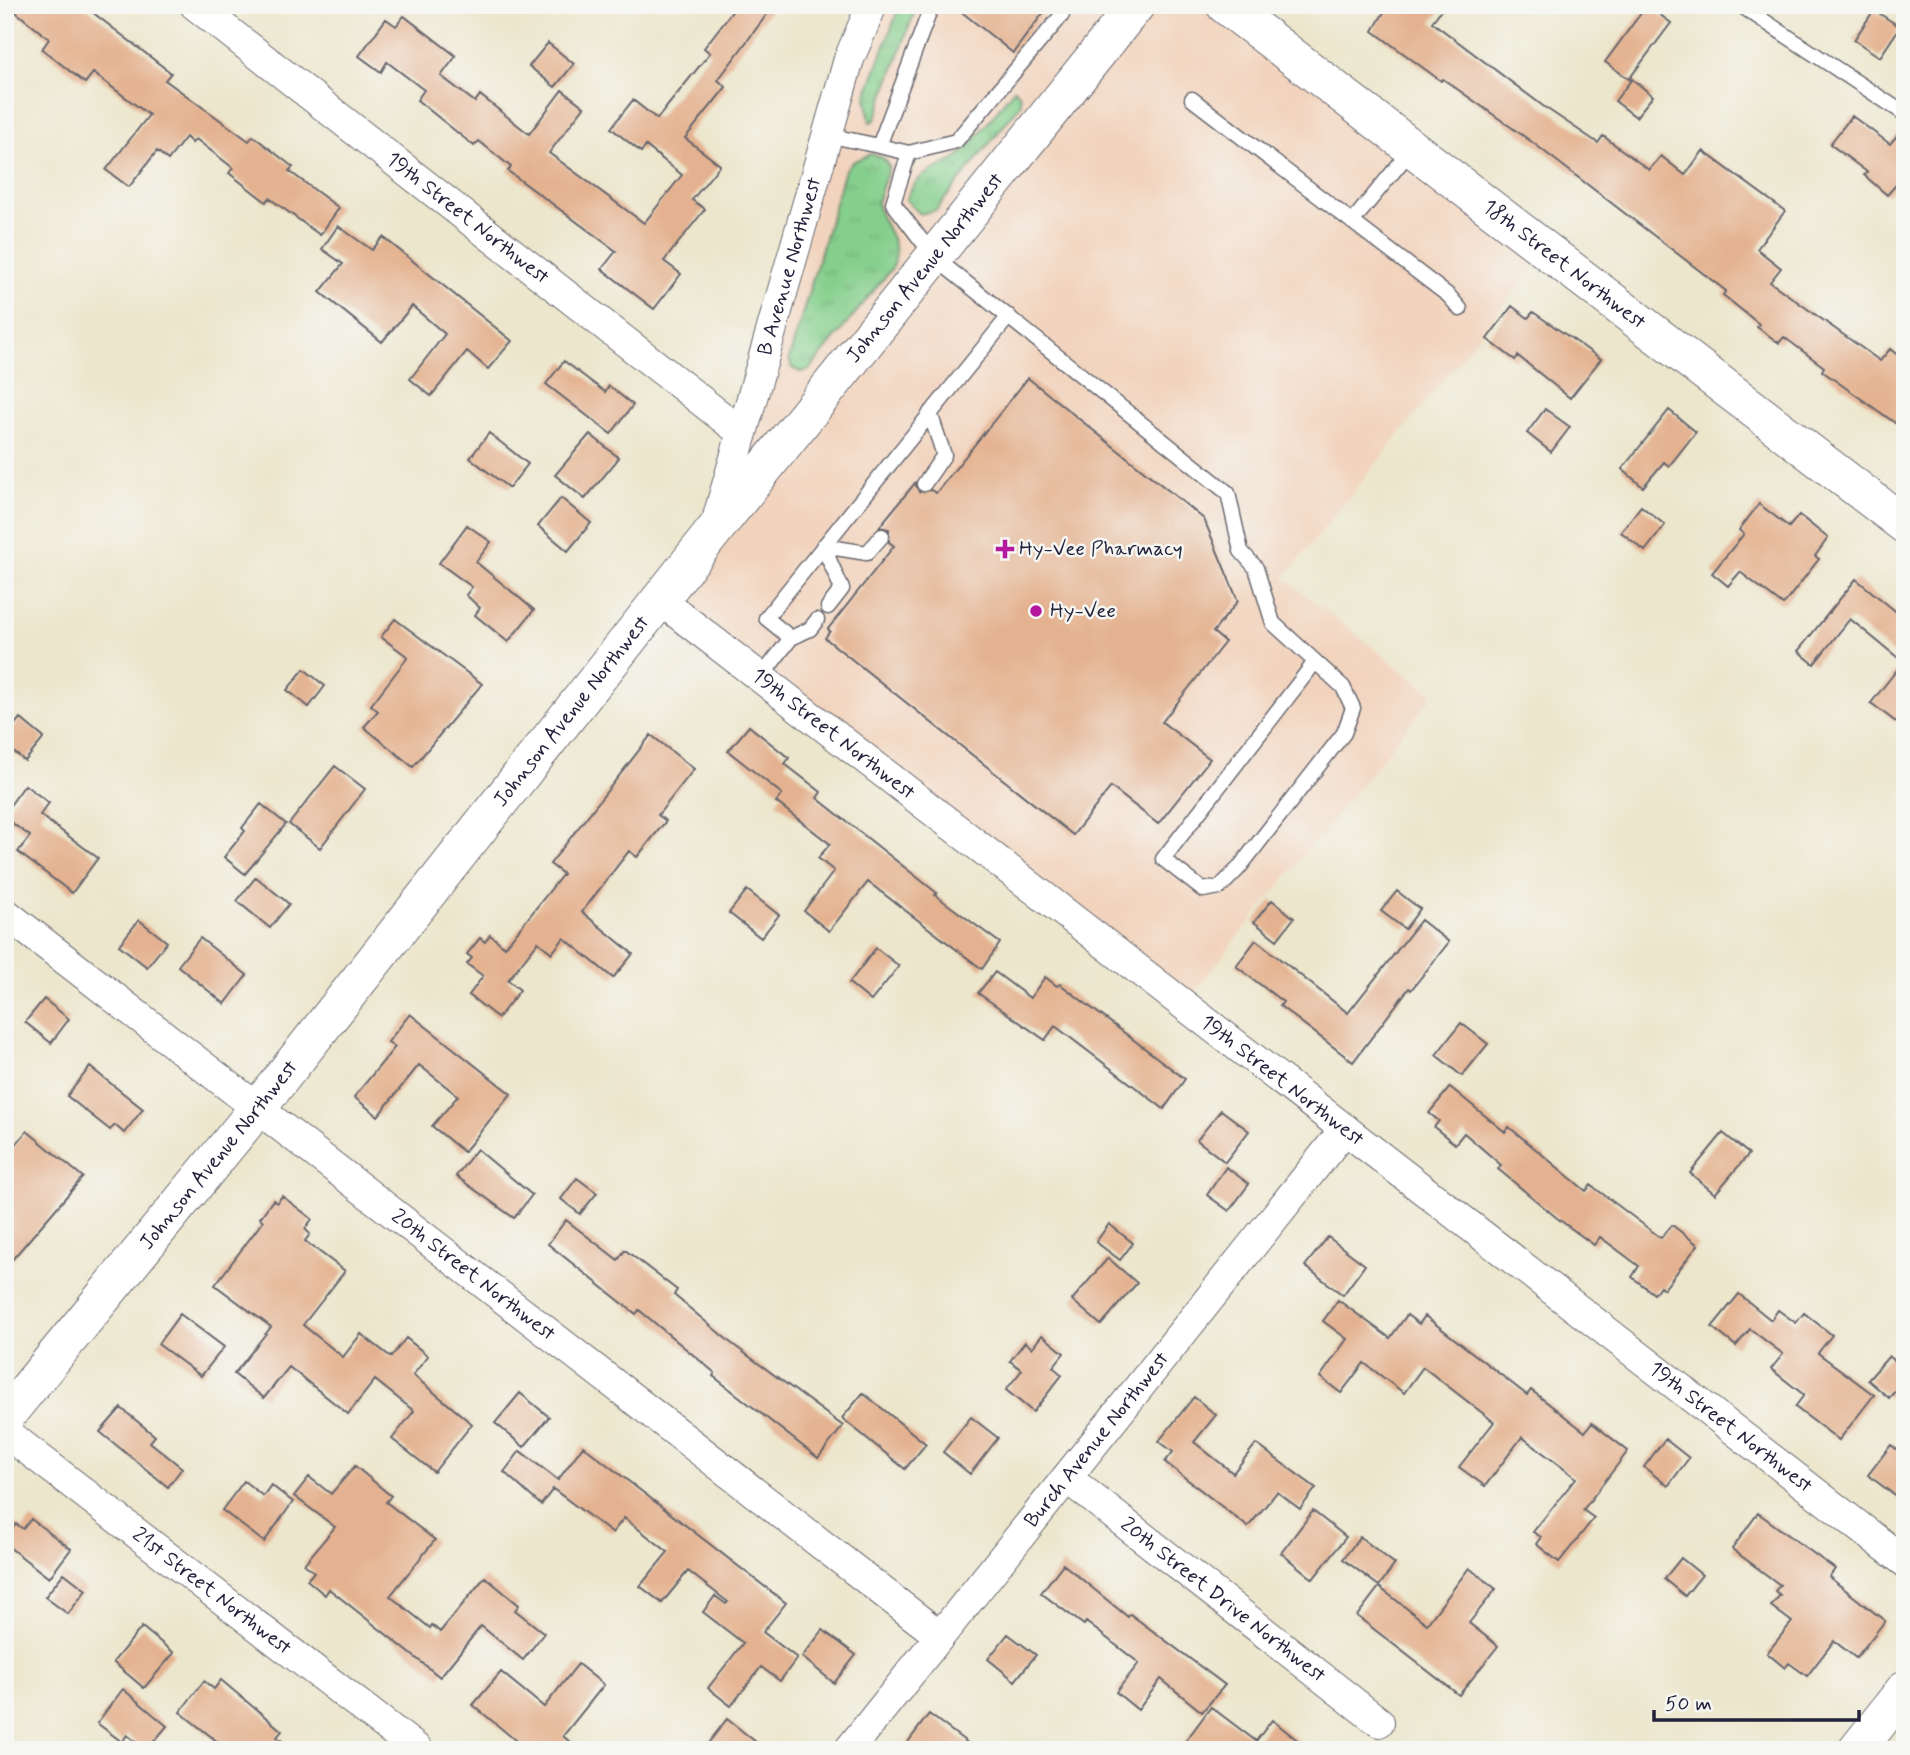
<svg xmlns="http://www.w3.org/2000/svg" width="1910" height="1755" font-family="Mynerve,sans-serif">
	<defs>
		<pattern id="grass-tufts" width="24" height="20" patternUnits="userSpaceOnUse" patternTransform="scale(1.75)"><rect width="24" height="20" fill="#85cf8c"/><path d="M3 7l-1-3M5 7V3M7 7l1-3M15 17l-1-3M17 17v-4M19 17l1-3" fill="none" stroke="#73b17a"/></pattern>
	</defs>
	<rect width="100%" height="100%" fill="#f6f6f2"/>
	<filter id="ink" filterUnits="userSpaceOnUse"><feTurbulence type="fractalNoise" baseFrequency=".0143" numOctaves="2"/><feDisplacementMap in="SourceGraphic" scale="14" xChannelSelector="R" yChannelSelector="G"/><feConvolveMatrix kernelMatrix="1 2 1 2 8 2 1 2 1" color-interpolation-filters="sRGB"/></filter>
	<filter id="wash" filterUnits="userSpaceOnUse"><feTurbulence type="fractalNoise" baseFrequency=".00686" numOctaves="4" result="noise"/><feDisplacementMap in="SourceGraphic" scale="28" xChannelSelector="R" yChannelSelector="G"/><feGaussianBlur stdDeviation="1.57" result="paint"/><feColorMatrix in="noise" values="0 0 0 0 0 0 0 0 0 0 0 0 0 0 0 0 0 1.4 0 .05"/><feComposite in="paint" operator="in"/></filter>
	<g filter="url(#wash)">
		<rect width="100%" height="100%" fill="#ece6cc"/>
		<path fill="#f2d4be" d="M872 5H1225L1548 250 1284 578 1433 695 1185 1003 660 600 714 531Z"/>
		<path fill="url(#grass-tufts)" stroke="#547864" stroke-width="2" d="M900 5H917L875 120 870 122 866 96Z
			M1014 89 1020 95 1021 104 936 210 920 214 906 200C920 164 943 173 962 153 981 134 997 110 1014 89Z
			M871 154 883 158 889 167 877 202C880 226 903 241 893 267L809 370 800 372 792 368 789 359 845 170 854 161Z"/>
		<g id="blocks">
			<path fill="#e4b290" d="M7 5H83L171 73 165 80 249 141 253 136 293 167 289 171 339 208 320 235 269 198 266 202 229 173 233 168 196 139 192 143 186 137 168 160 157 151 129 187 106 170 149 115 93 73 85 83 42 49 49 39Z
				M737 5H774L718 80 726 87 685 138 720 165 692 200 705 209 664 261 681 274 654 309 602 269 616 251 508 171 511 167 479 141 474 146 417 100 424 90 387 62 381 72 359 56 386 19 396 26 404 16 456 56 441 76 475 102 480 95 529 134 562 90 584 107 549 153 644 223 682 175 646 146 641 152 611 128 633 100 657 119 710 53 704 48Z
				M953 5H1049L1013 53Z
				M1388 5H1445L1432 22 1543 106 1598 143 1603 136 1649 170 1661 156 1685 175 1703 151 1785 211 1757 249 1781 268 1770 282 1880 361 1890 349 1905 361V430L1822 371 1824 367 1784 337 1779 343 1757 327 1759 324 1723 295 1726 291 1532 142 1443 79 1441 81 1373 31Z
				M1647 5 1671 23 1629 79 1605 62Z
				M1874 10 1900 27 1880 57 1854 40Z
				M548 43 574 64 555 87 529 66Z
				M1632 79 1653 96 1636 117 1615 101Z
				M1852 116 1890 144 1905 126V175L1887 195 1864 175 1867 172 1830 144Z
				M338 226 372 250 383 237 512 341 488 369 467 351 431 396 410 379 445 334 412 306 382 342 320 292 343 264 322 249Z
				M1512 306 1528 318 1533 312 1601 359 1570 398 1518 356 1515 360 1487 339Z
				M564 361 605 392 609 386 633 405 611 434 546 384Z
				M1028 378 1204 519 1238 601 1213 632 1225 642 1162 722 1210 759 1158 824 1111 787 1073 835 825 638 830 631 828 629 894 546 889 542V529L879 527 915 483 919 492 931 490 936 493Z
				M1545 409 1570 427 1551 452 1527 433Z
				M1669 410 1696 432 1669 466 1664 462 1643 487 1622 469Z
				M489 433 528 464 509 488 470 458Z
				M590 434 619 458 585 499 555 475Z
				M561 498 591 523 568 551 538 526Z
				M1759 504 1789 527 1799 515 1828 538 1815 556 1819 559 1783 605 1740 572 1728 586 1712 573 1744 534 1739 530Z
				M1641 506 1665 525 1645 551 1621 532Z
				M467 525 491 542 476 562 534 610 508 642 475 615 480 608 466 595 472 587 439 563Z
				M1856 579 1905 619V711L1896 722 1871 703 1903 662 1850 619 1814 664 1798 651Z
				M395 619 482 684 413 767 364 727 378 711 371 705 408 657 381 637Z
				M304 669 325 686 309 707 287 690Z
				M20 718 44 738 25 761 5 745V737Z
				M749 726 789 758 785 764 821 792 817 798 937 893 935 895 1000 943 982 969 868 882 829 931 804 911 834 871 818 858 830 844 776 802 782 794 728 751Z
				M651 735 694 769 658 815 666 821 637 857 629 851 582 912 633 954 613 978 564 938 552 953 538 942 508 980 520 990 498 1018 469 995 483 976 467 964 472 958 467 954 480 938 485 942 490 935 505 947 563 874 550 864Z
				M335 766 365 789 320 848 289 824Z
				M25 785 49 803 40 815 98 858 72 893 18 852 30 836 5 818V812Z
				M261 804 286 824 245 874 224 857 245 831 242 828Z
				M256 877 289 904 270 928 237 901Z
				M747 890 779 915 761 938 729 913Z
				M1397 891 1420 909 1405 929 1381 911Z
				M1272 900 1294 918 1277 940 1254 922Z
				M139 920 167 942 147 967 119 945Z
				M1421 920 1449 942 1411 990 1409 988 1353 1062 1280 1006 1283 1002 1236 966 1256 940 1348 1013Z
				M200 938 247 975 225 1004 178 966Z
				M876 948 899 966 871 1001 849 983Z
				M995 972 1030 998 1045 977 1057 986 1060 984 1185 1079 1164 1109 1055 1026 1045 1040 978 993Z
				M44 999 69 1019 51 1043 25 1022Z
				M410 1014 511 1094 464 1152 432 1126 458 1096 419 1065 378 1116 354 1097 395 1047 388 1042Z
				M1461 1023 1488 1044 1462 1076 1436 1055Z
				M90 1067 143 1109 124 1133 115 1125 110 1130 67 1096Z
				M1450 1087 1505 1132 1509 1127 1586 1191 1591 1185 1661 1238 1672 1225 1698 1245 1664 1289 1660 1286 1654 1294 1632 1277 1639 1266 1600 1237 1594 1245 1557 1218 1498 1169 1501 1165 1464 1133 1455 1144 1434 1127 1439 1121 1429 1113Z
				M1221 1110 1249 1131 1225 1162 1197 1140Z
				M27 1131 83 1177 5 1268V1157Z
				M1723 1133 1749 1154 1715 1194 1690 1173Z
				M477 1149 532 1195 514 1218 456 1176Z
				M1226 1167 1249 1184 1229 1211 1207 1195Z
				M577 1178 597 1193 580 1214 561 1199Z
				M282 1196 312 1219 305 1229 310 1234 305 1241 345 1271 303 1325 343 1357 361 1334 391 1357 406 1338 428 1356 413 1375 472 1424 434 1472 392 1439 414 1411 375 1380 348 1414 289 1367 264 1398 234 1374 271 1327 215 1285 263 1221 260 1218 273 1200 277 1203Z
				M566 1220 618 1260 625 1250 677 1290 674 1295 731 1343 843 1426 818 1458 713 1376 715 1373 639 1310 636 1314 548 1244Z
				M1109 1224 1133 1243 1120 1260 1096 1242Z
				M1328 1237 1365 1265 1343 1295 1305 1266Z
				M1108 1258 1137 1283 1101 1325 1072 1300Z
				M1739 1294 1771 1320 1778 1310 1796 1323 1804 1313 1832 1335 1818 1353 1874 1395 1839 1440 1795 1407 1804 1395 1771 1369 1783 1354 1750 1329 1736 1346 1712 1327Z
				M1338 1300 1390 1338 1407 1315 1419 1324 1425 1316 1527 1395 1531 1390 1585 1432 1592 1423 1628 1451 1583 1510 1594 1518 1559 1562 1536 1544 1541 1537 1533 1532 1576 1478 1522 1437 1485 1486 1459 1467 1494 1422 1423 1367 1404 1393 1364 1363 1341 1393 1320 1377 1347 1339 1323 1321Z
				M180 1314 224 1347 201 1376 158 1344Z
				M1042 1335 1064 1353 1053 1367 1062 1375 1033 1412 1006 1390 1022 1370 1010 1361 1025 1342 1032 1348Z
				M1889 1356 1905 1369V1380L1889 1398 1868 1380Z
				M520 1393 549 1417 524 1447 495 1423Z
				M863 1393 926 1444 905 1469 842 1418Z
				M1194 1397 1216 1415 1194 1442 1233 1473 1256 1444 1316 1488 1300 1509 1277 1492 1248 1527 1165 1462 1173 1452 1159 1441Z
				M121 1408 155 1436 150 1442 182 1468 168 1487 100 1432Z
				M971 1417 998 1438 970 1474 943 1452Z
				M1665 1439 1689 1458 1668 1486 1644 1467Z
				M1891 1445 1905 1456V1503L1868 1475Z
				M583 1446 786 1603 763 1632 797 1658 780 1681 761 1667 731 1706 708 1688 743 1643 703 1612 715 1596 726 1604 728 1602 688 1571 662 1603 640 1586 668 1552 624 1518 612 1533 553 1489 541 1505 504 1472 520 1451 558 1480Z
				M355 1466 391 1496 386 1502 435 1540 390 1596 430 1628 432 1625 440 1632 485 1577 519 1605 515 1610 544 1633 523 1660 481 1626 440 1677 329 1589 325 1595 307 1580 314 1572 304 1564 335 1527 294 1496 309 1477 331 1494Z
				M244 1481 263 1496 271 1485 293 1502 264 1542 222 1510Z
				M1313 1511 1346 1537 1313 1579 1281 1553Z
				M1758 1513 1835 1569 1829 1577 1885 1621 1856 1658 1834 1641 1807 1676 1789 1663 1785 1668 1767 1653 1792 1622 1771 1606 1780 1595 1775 1591 1780 1585 1732 1549Z
				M31 1519 71 1549 49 1578 5 1544V1538L16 1524 23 1529Z
				M1360 1537 1395 1564 1379 1586 1343 1559Z
				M1681 1558 1702 1575 1685 1596 1664 1579Z
				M1063 1564 1128 1617 1130 1614 1225 1685 1202 1712 1161 1679 1138 1710 1116 1692 1139 1663 1086 1622 1084 1625 1041 1593Z
				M1469 1568 1496 1589 1469 1623 1498 1646 1459 1695 1357 1616 1379 1587 1427 1624Z
				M64 1573 86 1590 68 1614 45 1597Z
				M142 1627 174 1653 144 1688 113 1662Z
				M823 1630 856 1655 834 1683 802 1657Z
				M1008 1634 1036 1655 1015 1681 988 1659Z
				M578 1664 604 1685 563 1736 580 1750H527L473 1705 501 1672 544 1707Z
				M221 1680 282 1731 277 1737 294 1750H228L180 1712 204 1681 214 1689Z
				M123 1689 167 1726 147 1750 127 1735 122 1742 97 1723Z
				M1211 1707 1256 1741 1272 1720 1310 1750H1179Z
				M929 1714 977 1750H902Z
				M727 1719 766 1750H703Z"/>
		</g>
	</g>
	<g filter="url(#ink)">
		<use href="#blocks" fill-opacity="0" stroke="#69676e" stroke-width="2"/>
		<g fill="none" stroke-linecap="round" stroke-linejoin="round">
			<g stroke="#69676e" stroke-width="17">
				<path id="service" d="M932 5 879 146 909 153 956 141 1062 15 1063 5
					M1740 5 1905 114
					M1192 99 1449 296 1460 309
					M827 135 879 146
					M909 153 893 203 935 258 1228 493 1241 551 1256 568 1273 623 1343 687 1353 708 1344 733 1238 869 1220 887 1203 890 1163 859 1315 662
					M1352 222 1411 150
					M924 484 944 455 930 413
					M823 546 842 589 828 607
					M823 546 867 553 882 536
					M791 638 810 629 817 620
					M761 677 791 638 766 618 1009 316"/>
			</g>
			<g stroke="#69676e" stroke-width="32">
				<g id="minor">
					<path id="s1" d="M195 5 741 432"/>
					<path id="s2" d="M716 524 849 59 872 5"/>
					<path id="s3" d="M660 600 1905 1562"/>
					<path id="s4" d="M5 913 940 1636"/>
					<path id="s5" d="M5 1432 418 1750"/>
					<path id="s6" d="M1067 1478 1379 1722"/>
					<path id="s7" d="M849 1750 1345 1129"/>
				</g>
			</g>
			<g stroke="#69676e" stroke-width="39">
				<g id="tertiary">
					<path id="s8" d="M1225 5 1905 525"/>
					<path id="s9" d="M5 1417 257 1109 714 531 1136 5"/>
					<path d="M1857 1750 1905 1689"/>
				</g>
			</g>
			<use href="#service" stroke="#fff" stroke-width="14"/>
			<use href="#minor" stroke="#fff" stroke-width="30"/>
			<use href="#tertiary" stroke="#fff" stroke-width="37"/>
		</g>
	</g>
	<g fill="#b5179e" stroke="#f6f6f2" stroke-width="2.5">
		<path d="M1001.5 538.5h7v7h7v7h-7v7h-7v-7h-7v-7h7z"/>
		<circle cx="1036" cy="611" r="7"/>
	</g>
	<g text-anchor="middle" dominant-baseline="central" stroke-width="5" stroke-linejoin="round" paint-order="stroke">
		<g font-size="21" fill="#22223b" stroke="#f6f6f2">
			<text stroke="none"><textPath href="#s1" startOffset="346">19th Street Northwest</textPath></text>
			<text stroke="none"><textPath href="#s8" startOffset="427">18th Street Northwest</textPath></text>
			<text stroke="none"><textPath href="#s2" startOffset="268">B Avenue Northwest</textPath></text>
			<text stroke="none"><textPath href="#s9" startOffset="1472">Johnson Avenue Northwest</textPath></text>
			<text stroke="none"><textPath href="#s9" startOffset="905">Johnson Avenue Northwest</textPath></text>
			<text stroke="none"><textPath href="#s3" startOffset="219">19th Street Northwest</textPath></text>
			<text stroke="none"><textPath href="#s3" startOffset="786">19th Street Northwest</textPath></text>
			<text stroke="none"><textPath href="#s9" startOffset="338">Johnson Avenue Northwest</textPath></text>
			<text stroke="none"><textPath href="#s4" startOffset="592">20th Street Northwest</textPath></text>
			<text stroke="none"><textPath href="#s3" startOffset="1353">19th Street Northwest</textPath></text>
			<text stroke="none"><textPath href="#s7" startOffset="397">Burch Avenue Northwest</textPath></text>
			<text stroke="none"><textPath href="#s5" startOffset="261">21st Street Northwest</textPath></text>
			<text stroke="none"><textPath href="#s6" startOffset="198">20th Street Drive Northwest</textPath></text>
		</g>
		<g font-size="21" fill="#22223b" stroke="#f6f6f2" text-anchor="start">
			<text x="1019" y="549">Hy-Vee Pharmacy</text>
			<text x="1050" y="611">Hy-Vee</text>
		</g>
	</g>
	<rect width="1910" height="1755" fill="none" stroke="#f6f6f2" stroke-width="28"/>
	<path d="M1654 1710v10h205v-10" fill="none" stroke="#22223b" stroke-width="3.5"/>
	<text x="1665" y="1710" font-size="21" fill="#22223b" stroke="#f6f6f2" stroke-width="5" paint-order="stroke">50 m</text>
</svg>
